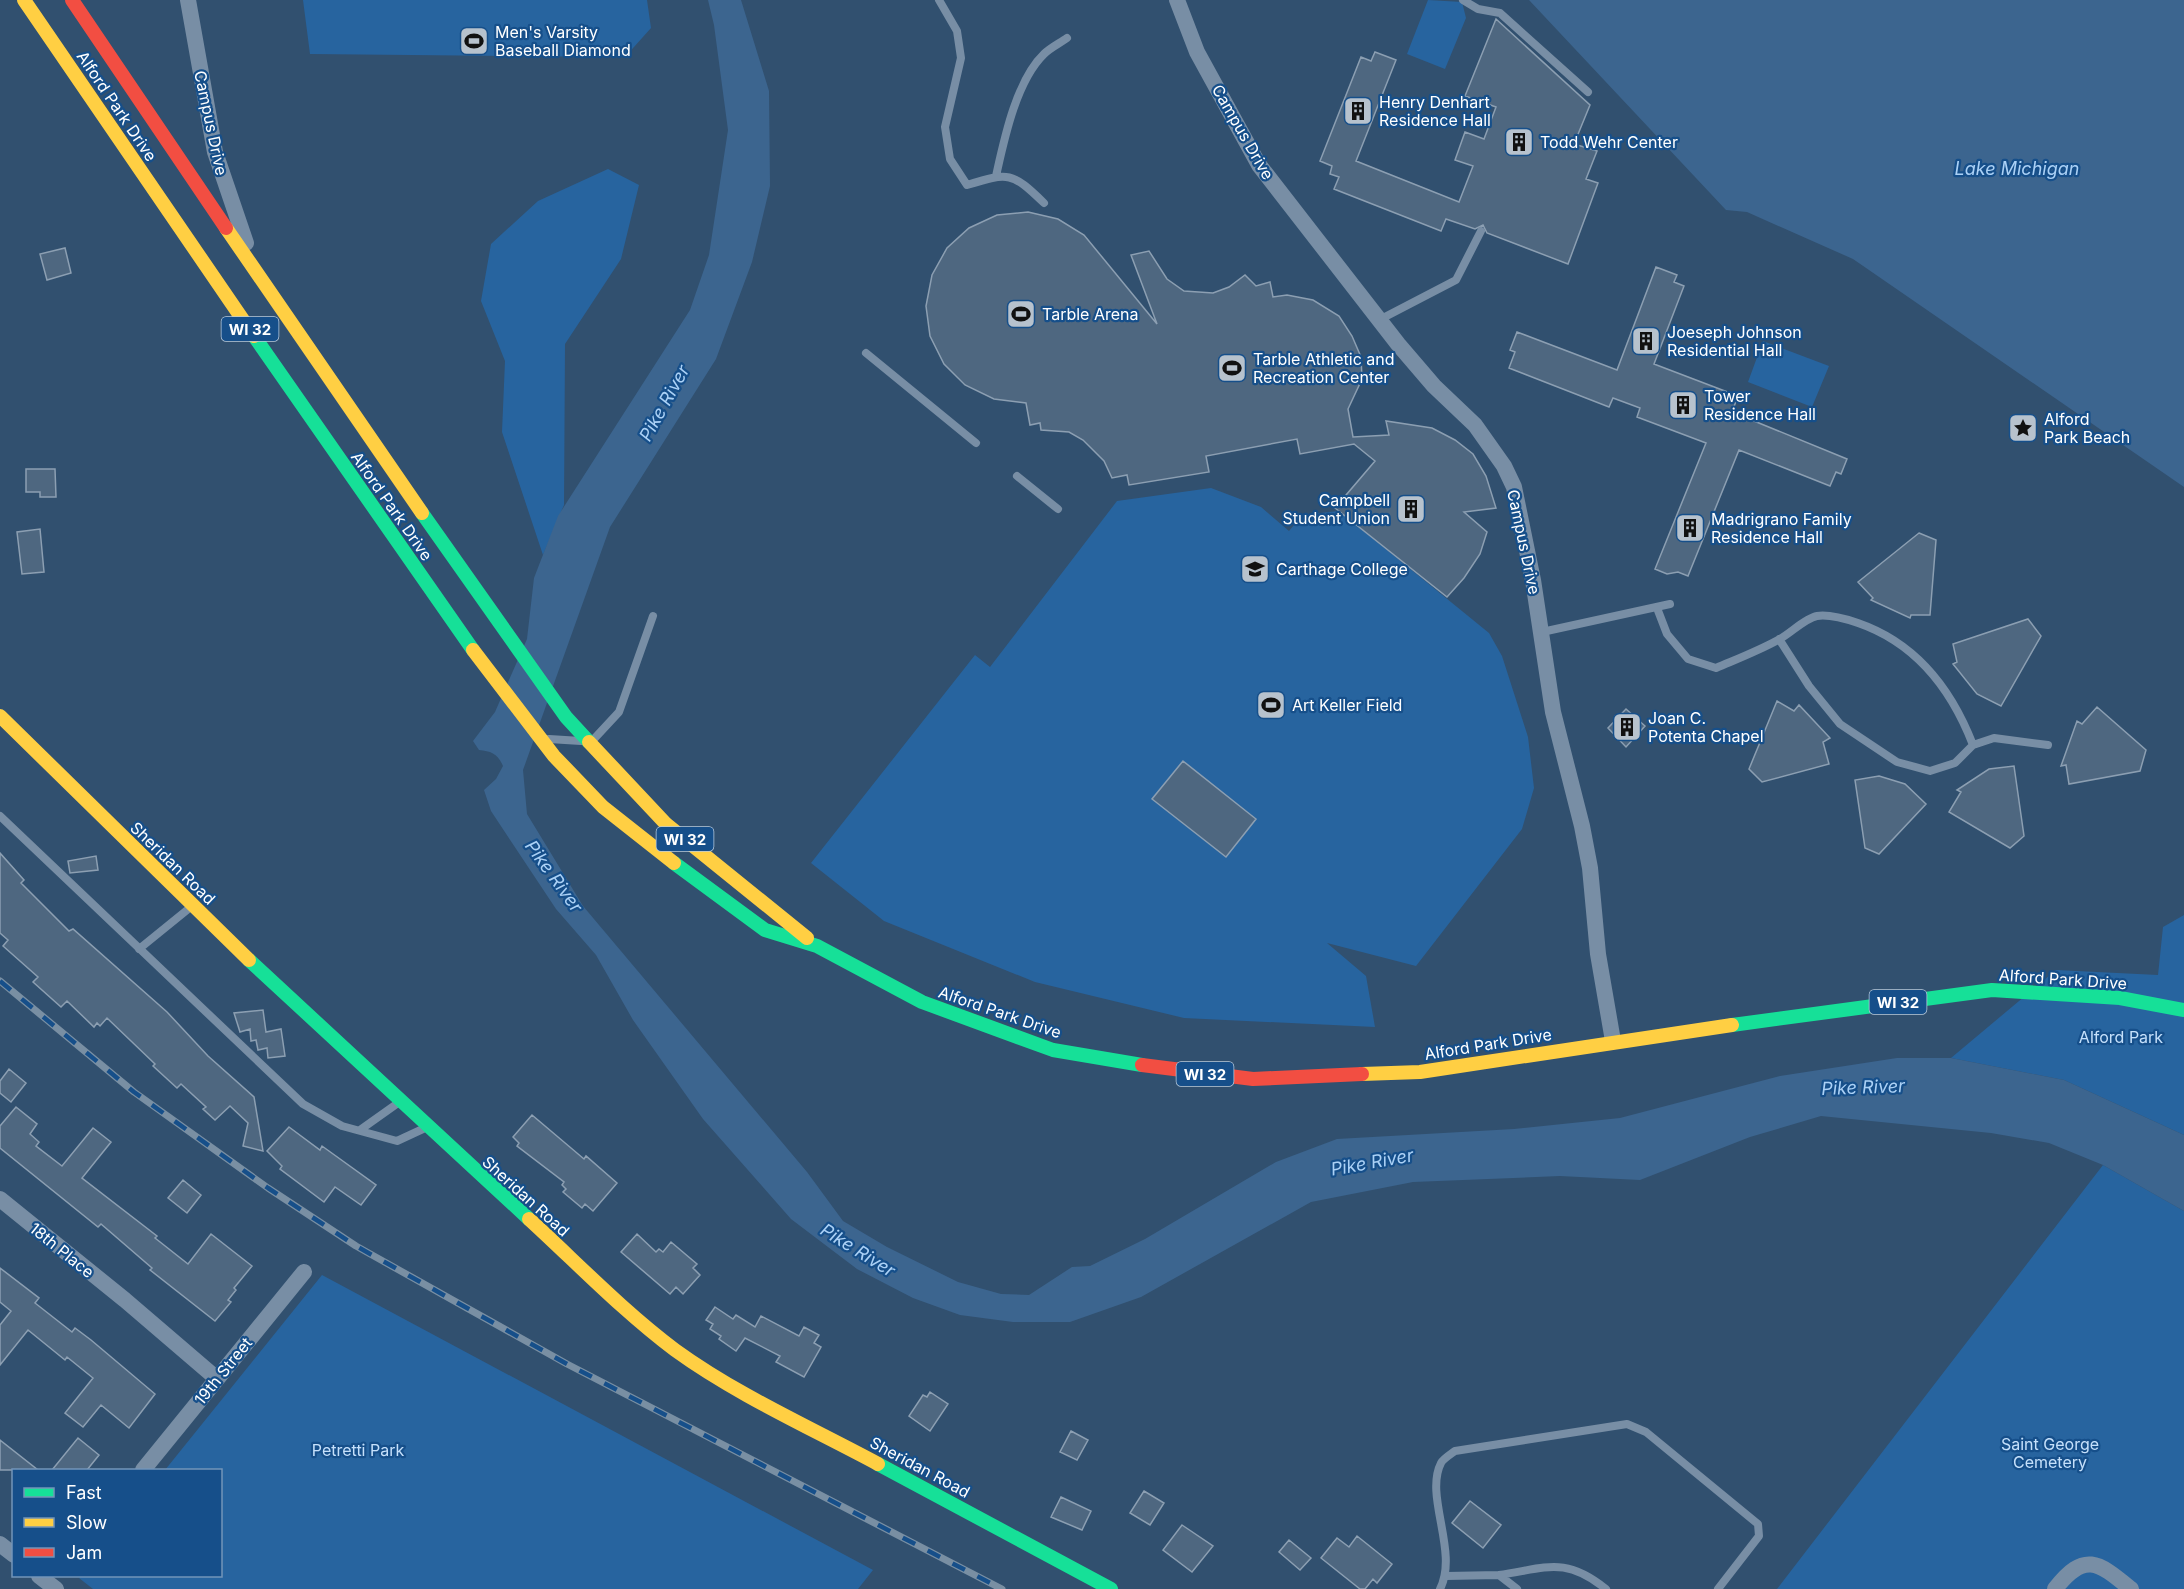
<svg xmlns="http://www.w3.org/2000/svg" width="2184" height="1589" font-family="Inter,sans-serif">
	<rect width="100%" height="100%" fill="#31506f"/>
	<path fill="#27649f" d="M303 0H647L651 28 625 57 310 54Z
		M1428 0 1462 2 1466 18 1445 69 1407 54Z
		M608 169 639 185 621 259 565 344 564 505 543 555 502 432 505 361 481 301 491 244 538 201Z
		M1763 341 1829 366 1812 407 1748 382Z
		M1211 488 1261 507 1289 531 1302 515 1339 511 1489 633 1502 656 1528 737 1534 788 1522 829 1416 966 1327 943 1366 976 1375 1027 1184 1018 1035 982 884 921 811 863 975 655 990 667 1117 501Z
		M2184 915V1135L2064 1080 1951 1058 2056 970 2158 975 2163 927Z
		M2103 1165 2184 1211V1589H1777Z
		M322 1275 873 1570 858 1589H93L79 1578 81 1576H220V1470H165Z"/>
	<path fill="#3c658f" d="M708 0H741L769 91 770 186 752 262 716 359 610 527 523 770 527 814 583 906 807 1172 843 1221 887 1247 958 1282 1001 1294 1029 1295 1072 1267 1090 1266 1145 1239 1276 1162 1337 1139 1514 1129 1620 1118 1780 1076 1897 1058H1951L2064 1080 2184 1135V1211L2103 1165 2049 1143 1991 1133 1821 1116 1750 1137 1640 1180 1560 1176 1413 1182 1311 1202 1141 1297 1070 1322H1013L960 1315 913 1298 857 1269 791 1219 703 1119 633 1020 596 955 556 909 491 811 484 790 496 779 503 766C498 754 491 751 479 750L473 741 495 712 527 639 534 578 558 516 690 310 709 255 728 130 714 25Z
		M1529 0H2184V487L1853 259 1747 212 1726 210Z"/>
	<path fill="#4e6780" stroke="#8c9fb2" stroke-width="1.5" d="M1496 19 1590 105 1574 144 1597 151 1586 179 1598 183 1568 264 1487 233 1483 225 1475 229 1446 219 1441 231 1334 189 1339 177 1330 174 1332 166 1320 161 1361 57 1371 61 1375 52 1396 60 1356 161 1459 202 1473 166 1455 160 1465 132 1484 139 1496 107 1465 96Z
		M1028 212 1058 219 1084 235 1157 324 1131 255 1149 251 1167 279 1184 291 1213 293 1229 287 1245 275 1256 286 1270 282 1273 297 1287 295 1313 300 1339 316 1352 336 1361 357 1362 379 1348 409 1353 437 1389 435 1386 421 1432 428 1455 440 1473 454 1486 476 1496 508 1464 512 1487 532 1480 554 1464 578 1447 597 1335 508 1375 461 1354 444 1300 454 1297 439 1206 456 1209 472 1129 485 1127 475 1112 478 1104 461 1083 440 1069 432 1041 430 1040 423 1030 425 1026 403 994 399 965 385 944 364 930 336 926 306 932 275 947 248 969 228 997 215Z
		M65 248 71 273 47 280 40 254Z
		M1656 267 1677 275 1674 282 1684 286 1654 364 1738 396 1732 412 1847 459 1841 474 1836 472 1830 486 1739 450 1688 576 1678 572 1667 574 1655 569 1706 443 1637 417 1640 408 1613 398 1609 407 1509 368 1515 352 1510 350 1517 332 1617 370Z
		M26 469H55L56 497H40V492H26Z
		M40 529 44 572 22 574 17 532Z
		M1919 533 1936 540 1930 615H1911L1910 618 1871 600 1873 598 1858 582Z
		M2028 619 2041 636 2001 706 1977 694 1953 664 1957 662 1953 644Z
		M1777 701 1794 711 1799 705 1830 738 1823 742 1829 764 1762 782 1749 769Z
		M2097 707 2146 750 2140 771 2069 784 2066 765 2061 766 2077 721 2082 724Z
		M1626 709 1645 726 1626 747 1608 728Z
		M1183 761 1256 819 1226 857 1152 799Z
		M2014 766 2024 836 2010 848 1949 812 1961 792 1957 790 1989 769Z
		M1879 776 1905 784 1926 804 1879 854 1865 848 1855 780Z
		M0 853 24 880 21 883 69 931 73 929 167 1012 208 1056 254 1097 263 1151 243 1146 248 1123 230 1106 215 1120 203 1109 206 1107 181 1084 177 1088 153 1066 155 1064 107 1018 100 1026 97 1023 94 1027 67 1001 61 1007 33 982 38 977 3 946 8 940 0 933Z
		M96 856 98 870 70 873 68 861Z
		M263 1010 266 1032 281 1029 285 1056 268 1058 267 1048 258 1050 256 1040 251 1041 250 1029 240 1032 234 1013Z
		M9 1069 26 1083 11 1102 0 1093V1081Z
		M16 1107 37 1124 30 1134 39 1142 36 1146 62 1166 93 1128 111 1142 82 1178 157 1236 155 1238 188 1264 211 1234 252 1266 234 1288 236 1290 228 1300 231 1302 215 1321 150 1270 152 1268 101 1224 98 1227 0 1148V1126Z
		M532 1115 584 1159 586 1156 617 1183 593 1211 585 1204 582 1208 563 1192 566 1189 562 1185 564 1182 517 1146 519 1143 513 1137Z
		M289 1127 320 1150 322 1146 376 1185 361 1205 335 1187 324 1202 280 1169 282 1166 267 1151Z
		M183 1180 201 1195 187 1213 168 1198Z
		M637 1234 656 1252 659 1249 663 1252 671 1242 697 1264 693 1268 700 1275 683 1294 676 1287 670 1294 621 1252Z
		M0 1268 39 1298 35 1303 72 1332 75 1328 91 1340 155 1394 129 1428 101 1405 83 1427 65 1413 93 1378 67 1357 65 1360 28 1330 0 1365V1325L11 1311 0 1302Z
		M715 1307 733 1319 736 1315 755 1327 761 1316 799 1336 804 1327 819 1335 814 1343 821 1347 804 1377 776 1362 780 1356 745 1338 736 1351 719 1339 721 1336 710 1329 713 1324 706 1320Z
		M930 1392 948 1404 930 1431 909 1416 923 1395 927 1397Z
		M1071 1431 1088 1440 1077 1460 1060 1452Z
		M78 1438 99 1455 87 1470H52Z
		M0 1440 38 1470H0Z
		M1144 1491 1164 1503 1150 1525 1130 1513Z
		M1061 1497 1091 1511 1082 1530 1051 1517Z
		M1470 1501 1501 1525 1483 1548 1452 1523Z
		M1182 1525 1213 1546 1192 1572 1163 1550Z
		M1357 1536 1392 1564 1377 1583 1373 1579 1365 1589H1360L1321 1558 1337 1538 1349 1547Z
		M1289 1540 1311 1558 1300 1570 1279 1552Z"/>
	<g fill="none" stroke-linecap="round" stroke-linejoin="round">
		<path stroke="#788ea5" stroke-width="8" d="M939 0 957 31 961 58 945 127 950 159 967 185C1009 172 1012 172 1044 203
			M1463 0 1478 9 1500 13 1588 92
			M996 176C1004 140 1016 81 1044 54 1050 48 1060 43 1067 38
			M1379 320 1456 280 1481 231
			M866 353 976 443
			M1017 476 1058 509
			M1657 608 1667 634 1688 659 1716 668C1737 659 1758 651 1778 640 1790 634 1805 618 1817 616 1830 614 1846 619 1858 623 1916 643 1951 688 1973 745L1955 763 1930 771 1897 762 1840 724 1809 686 1779 639
			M1542 632 1670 604
			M549 739 581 741
			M593 740 619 712 653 616
			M1973 745 1994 738 2048 745
			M0 816 303 1104 342 1126 397 1141 425 1128
			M139 949 192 906
			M360 1130 398 1103
			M1499 1575C1547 1568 1565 1556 1606 1589
			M1446 1576 1499 1575 1517 1589
			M1440 1589C1459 1552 1424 1496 1441 1463 1443 1459 1451 1454 1455 1451L1627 1424 1646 1432 1758 1524 1759 1536 1718 1589"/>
		<path stroke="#788ea5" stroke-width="16" d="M188 0 215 152 246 243
			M1177 0 1197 52 1259 165 1398 344 1434 386 1475 425 1504 466 1514 487 1533 580 1553 712 1582 826 1590 868 1598 954 1613 1041
			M0 1199 125 1300 216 1378
			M143 1470 304 1272
			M0 1544 14 1555
			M39 1576 56 1589
			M2055 1589C2085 1550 2099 1563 2131 1589"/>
		<path stroke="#16e098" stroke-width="14" d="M254 336 473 650
			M422 513 566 717 589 742
			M674 863 765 930 817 946 922 1002 1053 1050 1142 1065
			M249 960 529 1219
			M1732 1025 1992 990 2120 998 2184 1010
			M878 1464 1111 1589"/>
		<path stroke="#ffcf43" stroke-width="14" d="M24 0 254 336
			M226 228 422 513
			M473 650 554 756 603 807 674 863
			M0 716 249 960
			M589 742 666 824 807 938
			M1362 1074 1420 1072 1732 1025
			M529 1219C577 1263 623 1311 675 1350 737 1395 811 1428 878 1464"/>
		<path stroke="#f24e42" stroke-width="14" d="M72 0 226 228
			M1142 1065 1253 1079 1362 1074"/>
		<g stroke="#798fa3" stroke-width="7">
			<path id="rail" d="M0 981 134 1092 268 1188 356 1246 567 1364 1002 1589"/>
		</g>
		<use href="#rail" stroke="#164f8a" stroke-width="4.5" stroke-dasharray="14" stroke-linecap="butt"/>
	</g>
	<defs>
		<g id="stadium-square" transform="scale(1.5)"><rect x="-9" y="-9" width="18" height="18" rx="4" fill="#b7c2cd" stroke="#164f8a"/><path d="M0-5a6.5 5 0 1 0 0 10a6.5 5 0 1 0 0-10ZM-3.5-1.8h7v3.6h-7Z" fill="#111"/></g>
		<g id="building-square" transform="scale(1.5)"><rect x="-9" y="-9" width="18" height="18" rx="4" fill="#b7c2cd" stroke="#164f8a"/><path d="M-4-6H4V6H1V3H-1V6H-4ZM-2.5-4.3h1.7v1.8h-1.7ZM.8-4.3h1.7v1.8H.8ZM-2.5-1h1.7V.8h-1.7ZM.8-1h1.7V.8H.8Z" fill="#111"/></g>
		<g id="sight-square" transform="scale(1.5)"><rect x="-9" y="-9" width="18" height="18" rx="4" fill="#b7c2cd" stroke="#164f8a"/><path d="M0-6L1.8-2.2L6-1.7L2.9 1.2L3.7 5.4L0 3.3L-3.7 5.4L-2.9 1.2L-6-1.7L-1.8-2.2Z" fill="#111"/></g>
		<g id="university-square" transform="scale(1.5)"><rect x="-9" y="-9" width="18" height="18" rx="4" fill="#b7c2cd" stroke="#164f8a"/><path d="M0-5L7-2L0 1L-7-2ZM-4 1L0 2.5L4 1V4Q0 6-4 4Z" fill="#111"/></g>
	</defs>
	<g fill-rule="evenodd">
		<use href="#stadium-square" x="474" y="41"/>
		<use href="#building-square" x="1358" y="111"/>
		<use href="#building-square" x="1519" y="142"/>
		<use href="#stadium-square" x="1021" y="314"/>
		<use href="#building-square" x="1646" y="341"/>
		<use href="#stadium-square" x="1232" y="368"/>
		<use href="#building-square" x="1683" y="405"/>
		<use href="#sight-square" x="2023" y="428"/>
		<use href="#building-square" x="1411" y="509"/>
		<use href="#building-square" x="1690" y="528"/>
		<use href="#university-square" x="1255" y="569"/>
		<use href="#stadium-square" x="1271" y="705"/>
		<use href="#building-square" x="1627" y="727"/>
	</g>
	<g text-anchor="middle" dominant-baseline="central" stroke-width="4.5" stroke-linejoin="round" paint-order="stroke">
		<g fill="#164f8a" stroke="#b9cadc" stroke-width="1.5">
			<rect x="221.5" y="317" width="57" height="24" rx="4.5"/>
			<rect x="656.5" y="827" width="57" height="24" rx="4.5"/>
			<rect x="1869.5" y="990" width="57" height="24" rx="4.5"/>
			<rect x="1176.5" y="1062" width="57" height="24" rx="4.5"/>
		</g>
		<g font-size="15" font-weight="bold" fill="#fff">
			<text x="250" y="329">WI 32</text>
			<text x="685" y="839">WI 32</text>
			<text x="1898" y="1002">WI 32</text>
			<text x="1205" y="1074">WI 32</text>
		</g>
		<g font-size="16" fill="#fff" stroke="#164f8a" text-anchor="start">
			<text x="495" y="32">Men's Varsity<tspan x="495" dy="18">Baseball Diamond</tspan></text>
			<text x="1379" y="102">Henry Denhart<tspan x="1379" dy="18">Residence Hall</tspan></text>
			<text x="1540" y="142">Todd Wehr Center</text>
			<text x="1042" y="314">Tarble Arena</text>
			<text x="1667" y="332">Joeseph Johnson<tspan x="1667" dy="18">Residential Hall</tspan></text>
			<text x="1253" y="359">Tarble Athletic and<tspan x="1253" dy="18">Recreation Center</tspan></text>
			<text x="1704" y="396">Tower<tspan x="1704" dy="18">Residence Hall</tspan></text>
			<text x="2044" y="419">Alford<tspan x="2044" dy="18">Park Beach</tspan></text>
			<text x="1390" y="500" text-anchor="end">Campbell<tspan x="1390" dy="18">Student Union</tspan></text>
			<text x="1711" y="519">Madrigrano Family<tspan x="1711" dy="18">Residence Hall</tspan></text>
			<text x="1276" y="569">Carthage College</text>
			<text x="1292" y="705">Art Keller Field</text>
			<text x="1648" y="718">Joan C.<tspan x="1648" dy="18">Potenta Chapel</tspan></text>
		</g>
		<g font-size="16" fill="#fff" stroke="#164f8a">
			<text transform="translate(117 106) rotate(56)">Alford Park Drive</text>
			<text transform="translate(211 123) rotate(78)">Campus Drive</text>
			<text transform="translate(1243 132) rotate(60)">Campus Drive</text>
			<text transform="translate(392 506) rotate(55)">Alford Park Drive</text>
			<text transform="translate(1524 542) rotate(78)">Campus Drive</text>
			<text transform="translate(173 863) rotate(44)">Sheridan Road</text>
			<text transform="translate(2063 979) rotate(4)">Alford Park Drive</text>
			<text transform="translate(1000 1012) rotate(19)">Alford Park Drive</text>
			<text transform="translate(1488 1044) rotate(-9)">Alford Park Drive</text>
			<text transform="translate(526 1196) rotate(42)">Sheridan Road</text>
			<text transform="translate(62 1250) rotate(39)">18th Place</text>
			<text transform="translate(223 1371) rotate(-51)">19th Street</text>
			<text transform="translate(920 1467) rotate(28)">Sheridan Road</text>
		</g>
		<g font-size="16" fill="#c5e0fb" stroke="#164f8a">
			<text x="2121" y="1037">Alford Park</text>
			<text x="2050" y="1444">Saint George<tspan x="2050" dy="18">Cemetery</tspan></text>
			<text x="358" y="1450">Petretti Park</text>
		</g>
		<g font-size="18" font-style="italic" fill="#abd1f6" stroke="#164f8a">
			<text x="2017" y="168">Lake Michigan</text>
			<text transform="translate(664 403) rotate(-61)">Pike River</text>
			<text transform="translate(554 876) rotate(54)">Pike River</text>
			<text transform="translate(1863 1087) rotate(-2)">Pike River</text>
			<text transform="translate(1372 1162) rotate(-10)">Pike River</text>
			<text transform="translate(858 1250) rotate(32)">Pike River</text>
		</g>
	</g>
	<rect x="12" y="1469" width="210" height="108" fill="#164f8a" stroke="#7395b9" stroke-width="1.5"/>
	<rect x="24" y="1488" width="30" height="9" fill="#16e098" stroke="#7395b9" stroke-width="1.5"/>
	<text x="66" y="1499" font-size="18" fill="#ffffff">Fast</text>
	<rect x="24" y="1518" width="30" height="9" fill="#ffcf43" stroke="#7395b9" stroke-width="1.5"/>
	<text x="66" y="1529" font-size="18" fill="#ffffff">Slow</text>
	<rect x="24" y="1548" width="30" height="9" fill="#f24e42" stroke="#7395b9" stroke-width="1.5"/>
	<text x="66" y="1559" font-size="18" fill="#ffffff">Jam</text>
</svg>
